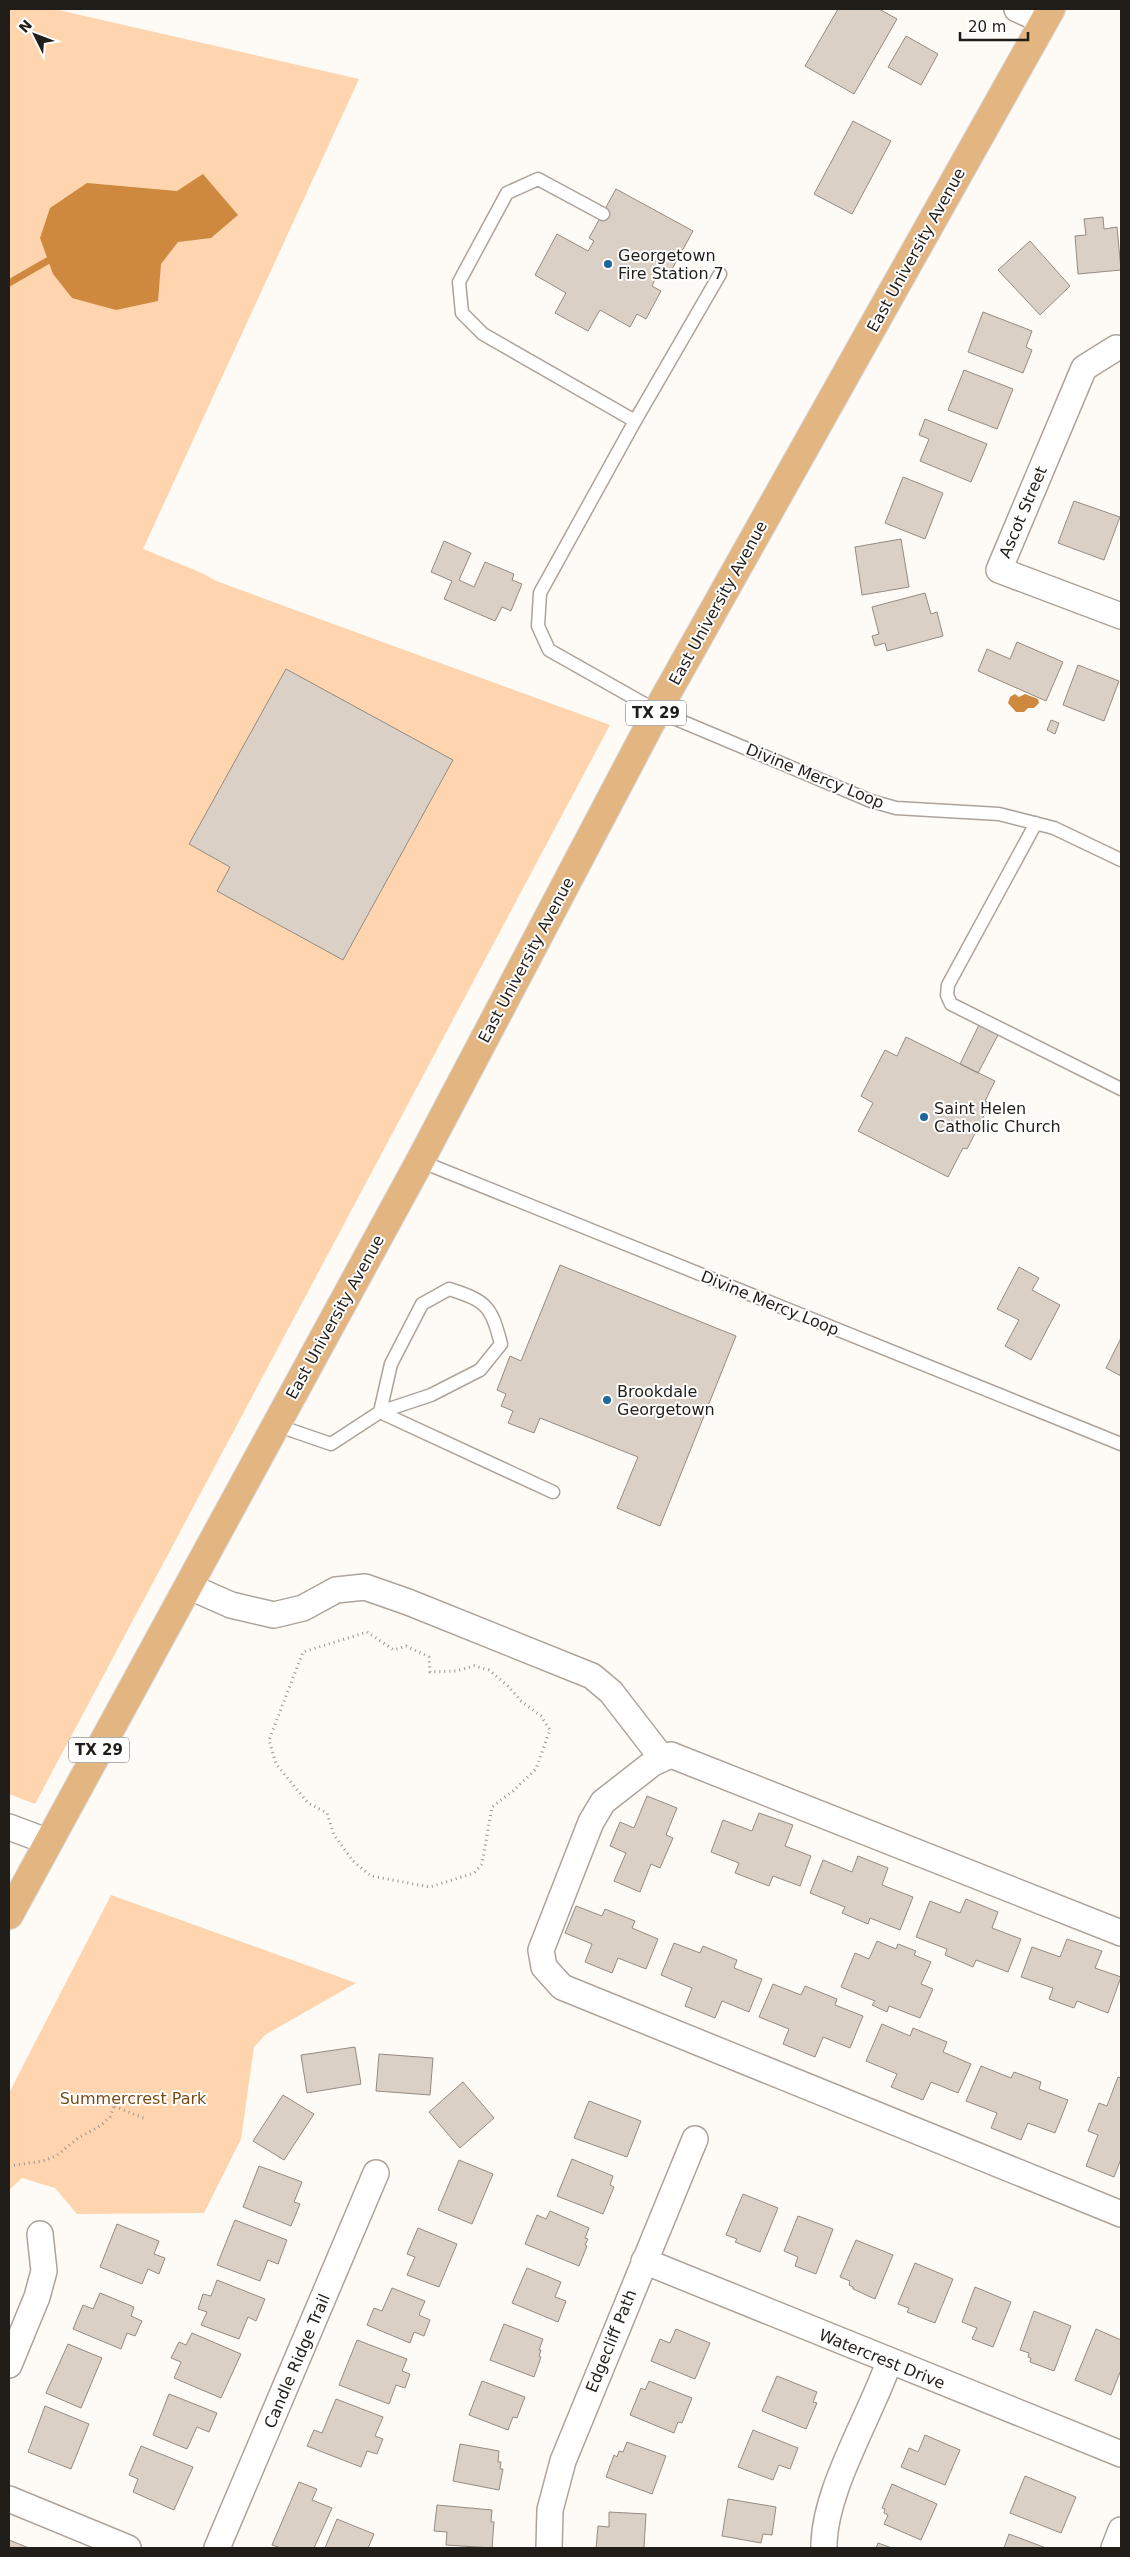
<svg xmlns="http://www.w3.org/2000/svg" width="1130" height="2557" font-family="'DejaVu Sans',sans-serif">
	<rect width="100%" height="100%" fill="#fefaf6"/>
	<path fill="#fed5ae" d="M9 9H54L359 79 143 549 202 573 216 581 610 725 35 1804 9 1794Z
		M111 1895 356 1983 265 2035 254 2047 241 2139 204 2213 77 2214 55 2188 22 2178 9 2190V2093Z"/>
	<path fill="#ce893f" d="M203 174 238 215 211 238 178 242 161 264 158 301 116 310 72 298 53 274 40 238 50 208 87 183 177 191Z
		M1015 694 1019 697 1025 694 1038 699 1039 703 1034 708H1028L1024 712H1016L1008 703 1010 697Z"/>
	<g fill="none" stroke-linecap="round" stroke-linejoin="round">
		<path stroke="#ce893f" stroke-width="7" d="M9 283 56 256"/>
	</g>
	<path fill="#dad0c6" stroke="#958b82" d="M838 9H879L897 19 854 94 805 66Z
		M906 36 938 54 921 85 888 67Z
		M853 121 891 141 852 214 814 194Z
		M616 189 693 231 666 280 657 275 652 286 661 291 646 319 637 314 630 327 600 310 588 331 555 313 566 293 535 275 557 234 588 251 594 241 589 238Z
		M1103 217 1104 229 1117 227 1121 270 1078 274 1075 236 1086 235 1084 219Z
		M1030 241 1070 286 1040 315 998 270Z
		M983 312 1032 331 1026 347 1032 350 1023 373 968 352Z
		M964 370 1013 389 997 429 948 410Z
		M925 419 987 444 971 482 920 461 929 439 919 435Z
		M903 477 943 493 925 539 885 523Z
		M1074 501 1120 517 1104 560 1058 543Z
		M901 539 909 587 862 595 855 547Z
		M444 541 471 553 459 580 474 587 485 562 514 574 512 580 522 584 511 611 502 607 495 621 444 599 452 581 431 572Z
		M925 593 931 614 937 612 943 636 887 651 885 643 875 646 872 636 879 634 872 607Z
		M1017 642 1063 662 1046 701 978 671 987 649 1010 659Z
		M1078 665 1119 681 1104 721 1063 705Z
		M286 669 453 760 343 960 217 891 230 867 189 844Z
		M1051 720 1059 723 1055 734 1047 730Z
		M979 1025 998 1035 978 1073 960 1064Z
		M906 1037 995 1081 985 1101 990 1104 967 1149 963 1148 948 1177 858 1131 873 1103 861 1096 885 1050 897 1056Z
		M560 1265 736 1336 660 1526 617 1508 638 1457 540 1418 534 1433 508 1423 513 1411 501 1406 506 1394 497 1390 510 1356 521 1361Z
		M1019 1267 1039 1278 1032 1290 1060 1305 1031 1360 1005 1346 1019 1320 997 1309Z
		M1121 1338V1376L1106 1368Z
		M647 1796 677 1808 666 1835 673 1838 660 1868 651 1864 640 1892 614 1881 626 1853 610 1846 620 1822 634 1828Z
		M759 1813 793 1825 785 1846 811 1856 800 1886 773 1876 769 1886 735 1873 739 1863 711 1852 723 1820 752 1831Z
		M858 1856 888 1868 882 1885 913 1897 900 1930 870 1918 868 1924 842 1913 845 1907 810 1893 823 1860 852 1872Z
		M966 1899 998 1912 992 1928 1021 1939 1008 1972 976 1960 973 1967 945 1955 947 1949 916 1937 930 1901 960 1913Z
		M576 1906 602 1916 605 1909 635 1921 632 1928 658 1939 646 1969 618 1958 612 1973 585 1962 592 1944 565 1933Z
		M1067 1939 1102 1951 1095 1968 1121 1977 1108 2013 1077 2001 1074 2008 1049 1999 1053 1988 1021 1977 1032 1947 1060 1957Z
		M877 1941 896 1949 898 1944 916 1951 914 1955 931 1962 921 1984 933 1989 920 2018 889 2006 887 2012 872 2005 875 2001 841 1987 855 1953 869 1959Z
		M674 1943 700 1953 703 1946 737 1960 734 1968 762 1979 749 2012 722 2001 715 2018 685 2006 692 1988 661 1975Z
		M773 1984 801 1995 805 1986 837 1999 835 2005 863 2016 850 2048 823 2037 815 2057 783 2044 789 2029 759 2017Z
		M882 2024 910 2036 913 2028 947 2042 943 2052 971 2064 958 2093 931 2082 923 2100 891 2087 897 2074 866 2061Z
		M355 2047 361 2084 307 2093 301 2055Z
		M379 2054 433 2058 430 2095 376 2091Z
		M981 2066 1011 2078 1014 2072 1041 2082 1039 2089 1068 2100 1055 2133 1028 2123 1021 2140 991 2128 997 2113 966 2101Z
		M1118 2077 1121 2078V2159L1114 2177 1086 2166 1098 2135 1088 2131 1099 2103 1107 2106Z
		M463 2082 494 2118 460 2148 429 2112Z
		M283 2095 314 2114 284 2160 253 2141Z
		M589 2101 641 2121 627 2157 574 2138Z
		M572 2159 613 2176 610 2185 614 2187 603 2214 557 2196Z
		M459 2160 493 2174 472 2224 438 2210Z
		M259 2166 302 2182 294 2202 300 2204 291 2226 243 2207Z
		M743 2194 778 2208 760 2252 735 2242 737 2239 726 2235Z
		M550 2211 589 2228 585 2238 588 2239 585 2245 587 2246 579 2266 525 2244 537 2215 546 2219Z
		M798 2216 833 2229 816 2274 795 2266 798 2257 784 2251Z
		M235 2220 287 2240 278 2264 268 2260 260 2281 217 2265Z
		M117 2224 159 2241 154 2254 165 2258 159 2274 148 2269 142 2284 100 2267Z
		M418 2228 457 2244 439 2287 407 2275 415 2257 407 2254Z
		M856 2240 893 2255 875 2299 853 2289V2287L849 2285 850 2281 840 2277Z
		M915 2263 953 2279 935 2323 907 2312 909 2308 898 2304Z
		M527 2268 561 2282 555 2297 566 2301 558 2322 512 2303Z
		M217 2280 265 2299 256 2321 248 2317 239 2339 201 2325 207 2312 198 2309 203 2294 211 2296Z
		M975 2287 1011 2302 993 2347 972 2339 977 2328 962 2322Z
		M392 2288 425 2301 419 2315 430 2320 424 2336 414 2332 410 2343 367 2325 374 2308 382 2311Z
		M100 2293 134 2307 131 2316 142 2321 135 2336 127 2333 121 2349 73 2329 83 2305 93 2309Z
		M1034 2311 1071 2326 1054 2371 1030 2362 1031 2358 1028 2357 1029 2353 1020 2350Z
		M504 2324 543 2339 539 2350H541L539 2356 541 2357 534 2377 490 2360Z
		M676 2329 710 2343 695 2379 651 2361 660 2339 670 2343Z
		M1096 2329 1121 2340V2370L1111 2395 1075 2380Z
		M192 2333 241 2354 221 2398 174 2378 181 2362 171 2358 179 2342 186 2345Z
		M357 2340 407 2359 402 2371 410 2374 405 2388 396 2385 389 2404 339 2385Z
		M68 2344 102 2358 81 2408 46 2393Z
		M777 2376 817 2392 813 2402 817 2403 806 2429 762 2411Z
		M482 2381 525 2397 517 2418 513 2417 508 2430 469 2415Z
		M649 2381 692 2398 682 2423 678 2422 674 2433 630 2415 641 2388 645 2390Z
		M169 2394 217 2413 209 2432 197 2427 187 2449 153 2435Z
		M336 2399 383 2417 375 2436 383 2439 377 2454 367 2451 361 2467 307 2446 314 2430 322 2433Z
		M45 2406 89 2424 71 2469 28 2452Z
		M753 2430 798 2448 790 2469 779 2465 773 2480 738 2467Z
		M925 2435 960 2450 945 2485 901 2467 909 2448 918 2452Z
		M627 2442 666 2456 652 2494 606 2477 614 2455 617 2457 619 2451 623 2452Z
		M460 2444 499 2451 498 2462H501L500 2469H503L499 2490 453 2481Z
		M141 2446 193 2467 174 2510 133 2492 138 2479 129 2475Z
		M1025 2476 1076 2497 1061 2533 1010 2513Z
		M299 2482 317 2489 312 2500 332 2508 314 2548H281L272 2545Z
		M892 2484 937 2504 921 2540 884 2524 888 2515 884 2513 885 2509 882 2508Z
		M728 2499 776 2507 772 2535 763 2534 761 2543 722 2536Z
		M437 2505 492 2510 491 2522H494L492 2548 446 2545 447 2532 434 2531Z
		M609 2512 646 2514 644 2548H596L598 2526 609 2527Z
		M337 2519 374 2534 368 2548H325Z
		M1009 2534 1046 2548H1004Z
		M9 2540 29 2548H9Z
		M878 2543 892 2548H876Z"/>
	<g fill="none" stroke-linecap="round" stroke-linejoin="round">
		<g stroke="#ada39a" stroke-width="15">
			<path id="lane" d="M603 214 538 179 507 193 459 282 462 313 483 334 635 421
				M720 274 635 421 540 593 538 626 549 650 657 711 871 801 896 808 999 814 1054 828 1121 860
				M1036 823 948 985 947 995 951 1004 1121 1089
				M420 1161 1121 1444
				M449 1289C487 1301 491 1306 501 1344L480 1370 431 1395 380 1412 391 1364 422 1304Z
				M276 1425 331 1444 380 1412 553 1492"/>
		</g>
		<g stroke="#ada39a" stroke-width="28">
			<path id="street" d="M1017 9 1044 21
				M1116 348 1084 368 999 570 1121 616
				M188 1586 231 1605 274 1615 303 1608 336 1590 365 1587 408 1602 592 1676 611 1692 662 1758
				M9 1827 49 1842
				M1121 1933 671 1755 653 1763 603 1802 591 1822 541 1950 544 1967 562 1987 1121 2214
				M644 2261 1121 2454
				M9 2365 37 2297 44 2271 40 2234
				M9 2499 128 2548
				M217 2548 376 2173
				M549 2548 550 2510 563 2461 695 2139
				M824 2548C823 2492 870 2417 889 2362
				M1114 2548 1121 2530"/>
		</g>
		<g stroke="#d7d6d6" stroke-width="30">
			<path id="primary" d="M9 1915 420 1161 657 711 1051 9"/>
		</g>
		<path stroke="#989490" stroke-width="3" stroke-dasharray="1 4" stroke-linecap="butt" d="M367 1632 394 1650 406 1646 429 1657 430 1672 456 1671 474 1666 489 1670 508 1686 521 1701 541 1716 550 1730 536 1769 513 1791 492 1807 482 1864 474 1873 430 1887 371 1876 353 1861 334 1835 327 1813 308 1803 276 1764 269 1740 303 1652Z
			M96 2099 146 2119
			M9 2166 43 2161 56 2156 78 2138 100 2126 110 2117 116 2101"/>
		<use href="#lane" stroke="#fff" stroke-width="12"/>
		<use href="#street" stroke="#fff" stroke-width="25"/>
		<use href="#primary" stroke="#e3b581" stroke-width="28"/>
	</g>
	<g fill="#20689c" stroke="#fff" stroke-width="2">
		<circle cx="608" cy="264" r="5"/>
		<circle cx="924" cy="1117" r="5"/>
		<circle cx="607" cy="1400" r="5"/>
	</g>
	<g text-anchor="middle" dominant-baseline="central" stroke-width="4" stroke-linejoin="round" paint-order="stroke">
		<g fill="#fff" stroke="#64615e" stroke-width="1">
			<rect x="626" y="700.5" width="60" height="25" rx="4"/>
			<rect x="69" y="1737.5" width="60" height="25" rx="4"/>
		</g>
		<g font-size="15" font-weight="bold" fill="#211d19">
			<text x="656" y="713">TX 29</text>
			<text x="99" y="1750">TX 29</text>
		</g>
		<g font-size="16" fill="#211d19" stroke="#fff">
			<text transform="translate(916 250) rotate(-61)">East University Avenue</text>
			<text transform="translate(1023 512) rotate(-67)">Ascot Street</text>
			<text transform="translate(718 603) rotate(-61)">East University Avenue</text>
			<text transform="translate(815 776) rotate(22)">Divine Mercy Loop</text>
			<text transform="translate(526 960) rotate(-62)">East University Avenue</text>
			<text transform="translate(770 1303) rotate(22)">Divine Mercy Loop</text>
			<text transform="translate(335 1317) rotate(-61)">East University Avenue</text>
			<text transform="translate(611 2341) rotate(-68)">Edgecliff Path</text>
			<text transform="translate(882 2359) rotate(22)">Watercrest Drive</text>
			<text transform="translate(297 2361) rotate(-67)">Candle Ridge Trail</text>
		</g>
		<g font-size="16" fill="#211d19" stroke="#fff" text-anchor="start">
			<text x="618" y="255">Georgetown<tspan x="618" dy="18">Fire Station 7</tspan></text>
			<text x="934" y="1108">Saint Helen<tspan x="934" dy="18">Catholic Church</tspan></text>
			<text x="617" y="1391">Brookdale<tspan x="617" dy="18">Georgetown</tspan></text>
		</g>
		<g font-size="16" fill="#794a14" stroke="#fff">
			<text x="133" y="2098">Summercrest Park</text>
		</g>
	</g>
	<rect width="1130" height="2557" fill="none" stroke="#211d19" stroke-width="20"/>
	<g transform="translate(35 35) rotate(312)" stroke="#ffffff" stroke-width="4" paint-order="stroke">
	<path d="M0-4L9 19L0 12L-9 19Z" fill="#211d19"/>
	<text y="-8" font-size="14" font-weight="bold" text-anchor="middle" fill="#211d19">N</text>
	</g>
	<path d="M960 32v8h68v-8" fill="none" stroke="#211d19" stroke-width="2.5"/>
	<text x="968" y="32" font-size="15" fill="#211d19" stroke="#ffffff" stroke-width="4" paint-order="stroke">20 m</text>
</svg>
